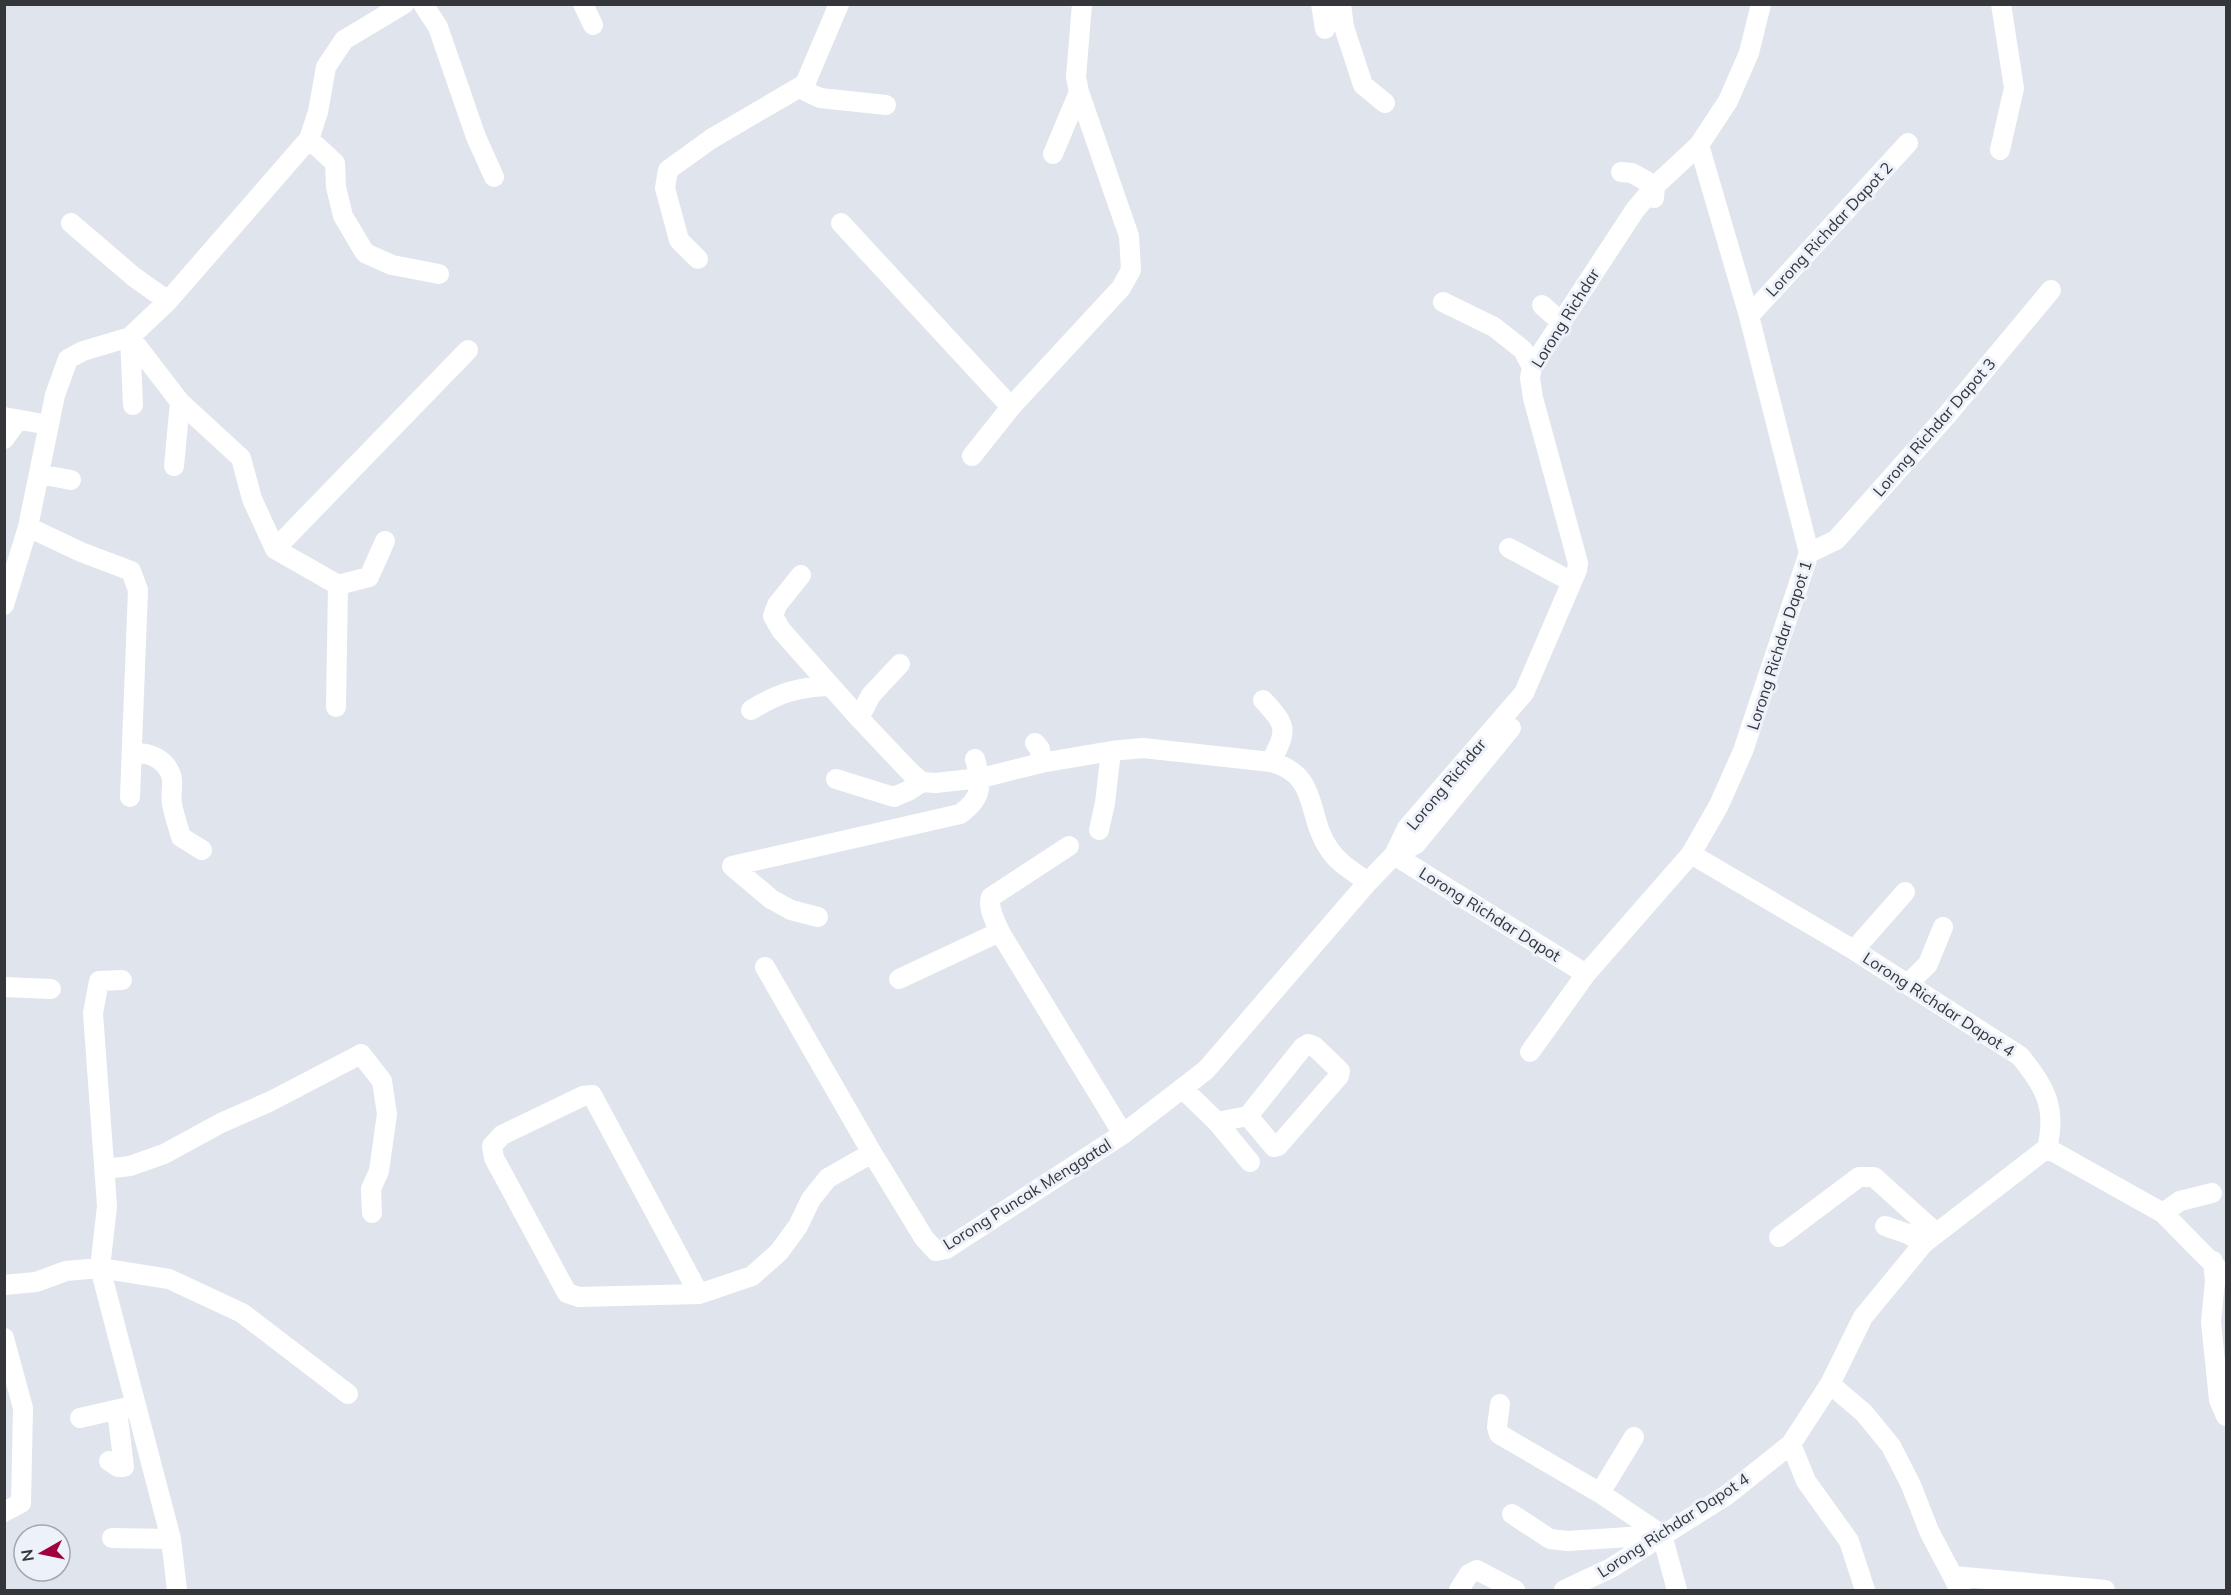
<svg xmlns="http://www.w3.org/2000/svg" width="2231" height="1595" font-family="Mulish,sans-serif">
	<rect width="100%" height="100%" fill="#e0e4ed"/>
	<g fill="none" stroke-linecap="round" stroke-linejoin="round">
		<path stroke="#fff" stroke-width="20" d="M423 4 438 27 476 137 494 177
			M583 4 593 25
			M1321 4 1325 29
			M1341 4 1344 27 1363 85 1385 103
			M807 92 820 98 886 105
			M309 139 335 163 336 187 343 216 365 253 392 265 439 274
			M2000 150 2014 88 2001 4
			M1053 154 1079 92
			M1621 172 1632 173 1655 186 1654 198
			M71 223 134 277 168 301
			M841 223 1011 407 1121 288 1131 270 1129 236 1079 92 1076 77 1082 4
			M698 259 679 240 665 188 668 170 711 139 805 84 839 4
			M1443 302 1494 327 1523 350 1532 367
			M1542 305 1561 322
			M1749 316 1908 143
			M133 405 130 337 180 402 241 458 252 499 275 549 338 585 336 707
			M4 417 49 425
			M4 439 18 420
			M972 456 1011 407
			M174 466 180 402
			M39 474 71 480
			M28 527 81 552 131 571 138 590 130 797
			M1509 548 1572 582
			M275 549 468 350
			M1809 553 1836 540 1947 415 2051 290
			M801 575 777 605 773 616 781 630 859 718 911 773 922 782 935 783 981 778 1041 763 1111 751 1143 748 1271 762C1320 775 1306 816 1329 849 1339 864 1354 872 1368 882
			M338 585 369 577 385 541
			M4 605 28 527 55 395 68 359 83 351 130 337 168 301 309 139 318 112 326 67 344 40 404 4
			M1263 700C1288 727 1287 729 1271 762
			M751 710C779 693 797 687 830 686
			M859 718 871 695 900 664
			M1035 743 1040 749 1041 763
			M132 753C148 752 165 758 171 775 174 783 170 795 172 804 174 815 178 826 181 837L202 850
			M836 779 894 797 910 790 922 782
			M1099 830 1105 803 1111 751
			M1394 855 1416 844 1511 728
			M1394 855 1586 974
			M732 866 960 814C983 798 982 784 975 759
			M732 866 771 899 791 910 818 917
			M1001 934C996 923 987 908 991 897L1069 846
			M1854 950 1905 892
			M765 967 872 1153 924 1238 936 1251 946 1249 1123 1134 1206 1070 1368 882 1394 855 1407 828 1524 693 1577 570 1578 563 1533 398 1530 378 1532 367 1635 210 1655 186 1699 145 1728 101 1749 53 1761 4
			M899 979 993 935 1001 934 1123 1134
			M122 980 99 981 93 1013 107 1206 100 1268 171 1539 177 1590
			M1908 984 1928 964 1943 927
			M4 987 51 989
			M1530 1052 1586 974 1691 854 1719 805 1743 751 1809 553 1749 316 1699 145
			M1182 1088 1217 1122 1250 1162
			M1217 1122 1248 1116 1303 1047 1308 1044 1314 1046 1340 1071 1339 1076 1278 1146 1274 1147 1248 1116
			M2047 1148 2163 1213 2226 1277
			M105 1169 130 1166 164 1154 221 1123 271 1101 361 1054 382 1081 387 1114 379 1171 371 1189 372 1213
			M2163 1213 2180 1201 2212 1193
			M1885 1226 1908 1234 1924 1243
			M1779 1237 1859 1177H1874L1936 1233
			M2213 1261 2215 1281 2211 1322 2219 1400 2226 1416
			M4 1285 36 1282 66 1271 100 1268 169 1279 242 1313 348 1394
			M699 1294 592 1095 583 1096 502 1135 492 1146 494 1158 567 1293 579 1297 699 1294 752 1276 779 1252 798 1226 811 1199 828 1178 872 1153
			M4 1338 23 1408 21 1503 4 1512
			M1830 1384 1864 1413 1891 1446 1911 1485 1929 1531 1960 1590
			M1500 1404 1497 1427 1499 1434 1600 1493 1662 1535 1677 1590
			M80 1418 128 1407
			M1791 1444 1806 1481 1849 1541 1865 1590
			M109 1461 118 1467H124L117 1410
			M1600 1493 1634 1437
			M1512 1514 1550 1539 1568 1541 1659 1535
			M112 1538 171 1539
			M1954 1576 2105 1590
			M1459 1590 1469 1574 1477 1570 1515 1590
			M1564 1590 1611 1568 1727 1495 1791 1444 1830 1384 1863 1317 1924 1243 2047 1148C2057 1108 2045 1086 2020 1056L1854 950 1691 854"/>
	</g>
	<g text-anchor="middle" dominant-baseline="central" stroke-width="6" stroke-linejoin="round" paint-order="stroke">
		<g font-size="16" fill="#35363a" stroke="#edf1fa">
			<text transform="translate(1829 229) rotate(-47)">Lorong Richdar Dapot 2</text>
			<text transform="translate(1565 318) rotate(-58)">Lorong Richdar</text>
			<text transform="translate(1934 427) rotate(-49)">Lorong Richdar Dapot 3</text>
			<text transform="translate(1779 645) rotate(-72)">Lorong Richdar Dapot 1</text>
			<text transform="translate(1446 784) rotate(-50)">Lorong Richdar</text>
			<text transform="translate(1490 914) rotate(32)">Lorong Richdar Dapot</text>
			<text transform="translate(1939 1004) rotate(33)">Lorong Richdar Dapot 4</text>
			<text transform="translate(1027 1194) rotate(-32)">Lorong Puncak Menggatal</text>
			<text transform="translate(1673 1525) rotate(-33)">Lorong Richdar Dapot 4</text>
		</g>
	</g>
	<rect width="2231" height="1595" fill="none" stroke="#35363a" stroke-width="12"/>
	<g transform="translate(42 1553) rotate(261)"><circle r="28" fill="#edf1fa" stroke="#a3a6ad" stroke-width="1.5"/>
	<path d="M0-4.5L10 22L0 15L-10 22Z" fill="#a0013d"/>
	<text y="-9" font-size="16" font-weight="bold" text-anchor="middle" fill="#35363a">N</text>
	</g>
</svg>
